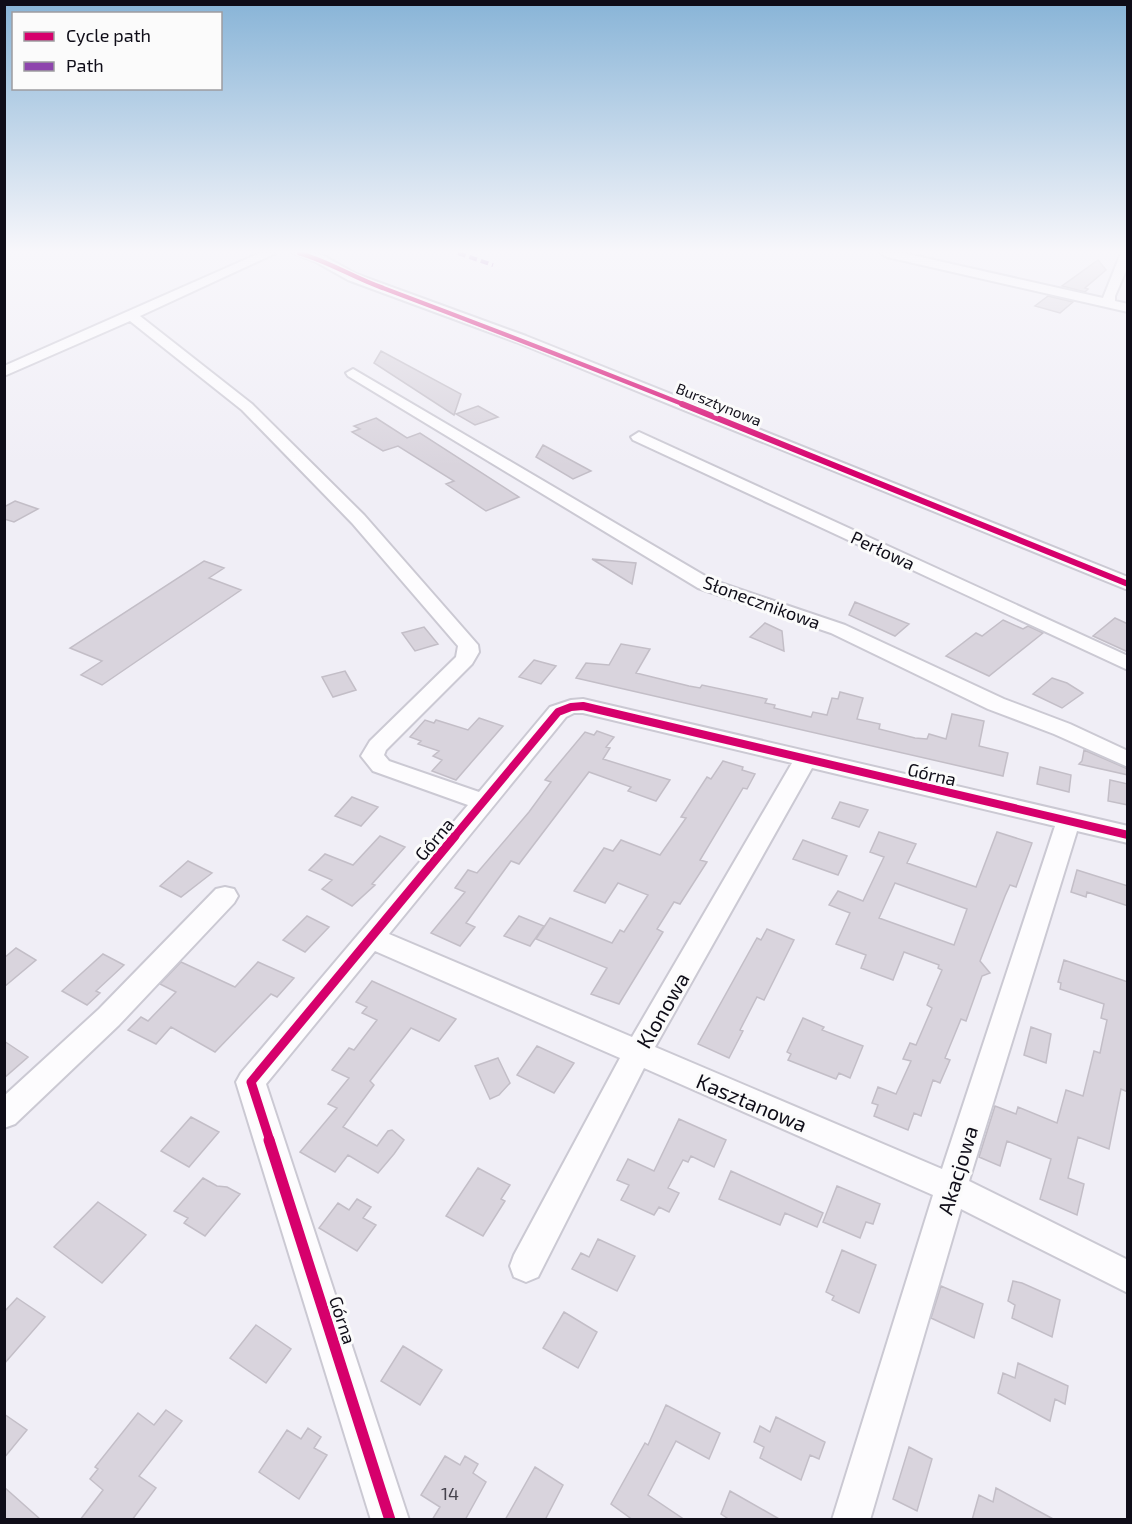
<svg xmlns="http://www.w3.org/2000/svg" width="1132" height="1524" font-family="'Exo 2',sans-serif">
	<rect width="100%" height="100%" fill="#f0eef6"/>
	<path fill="#d9d4dd" stroke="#c3bec7" stroke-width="1.5" fill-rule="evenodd" d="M1098 260 1106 270 1085 288 1088 289 1085 292 1062 286Z
		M1048 296 1073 302 1060 313 1035 306Z
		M381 351 461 394 454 415 374 363Z
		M478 406 498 417 475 425 456 414Z
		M376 418 407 438 420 433 519 497 486 511 446 484 454 481 398 446 383 451 352 432 360 429 354 426Z
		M543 445 591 471 573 479 536 457Z
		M15 501 38 509 14 522 4 519V507Z
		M592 559 636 563 632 584Z
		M204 561 224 568 209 578 241 590 102 685 81 675 102 661 70 648Z
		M855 602 909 624 895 636 849 615Z
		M1115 618 1128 624V652L1093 636Z
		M1003 620 1023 629 1028 626 1043 633 989 676 946 656 976 633 982 636Z
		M765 623 782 631 784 651 750 637Z
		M424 627 438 644 415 651 402 633Z
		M621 644 650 649 636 673 689 686 700 688 702 685 767 699 765 703 775 705 774 708 811 717 813 712 827 715 832 698 838 699 840 692 863 698 857 719 880 724 879 729 915 738 927 739 929 734 946 739 952 714 984 721 979 746 1008 753 1003 776 576 678 586 663 609 665Z
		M534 660 556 666 541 684 519 677Z
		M345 671 356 690 333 697 322 677Z
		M1052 678 1067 683 1083 693 1062 708 1033 694Z
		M479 718 503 726 456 780 432 771 442 760 433 756 439 751 418 744 421 741 410 737 425 720 434 723 436 720 468 730Z
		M597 731 614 737 606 747 610 748 603 759 670 780 656 801 628 791 631 787 589 772 519 864 511 861 466 923 475 927 460 946 431 933 465 892 455 888 468 870 477 873 529 812 551 782 545 780 585 732 594 735Z
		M1084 750 1128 769V775L1079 764 1082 761Z
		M723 761 743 767 742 770 755 774 747 789 743 788 700 860 707 862 680 904 674 902 657 929 663 932 619 1004 591 994 607 968 536 939 550 918 612 943 620 930 624 932 648 895 618 883 605 903 574 891 604 848 613 851 621 840 660 855 686 818 681 817 707 777 711 779Z
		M1040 767 1071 775 1069 792 1037 784Z
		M1110 780 1128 784V805L1108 801Z
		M352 797 378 807 361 826 335 816Z
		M840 802 868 810 859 827 832 818Z
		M879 832 916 844 907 863 976 887 997 832 1032 843 1016 887 1010 885 1005 896 980 961 990 973 982 976 966 1021 961 1019 945 1058 950 1060 940 1083 933 1080 921 1116 914 1113 908 1130 874 1116 878 1105 872 1103 878 1087 896 1094 911 1061 903 1059 910 1043 916 1045 932 1008 927 1005 942 970 938 968 939 965 904 952 893 980 861 968 866 955 836 944 850 913 829 905 838 891 863 901 884 857 870 852ZM895 883 967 909 954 945 879 918Z
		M380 836 405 847 372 884 375 885 352 906 322 889 332 880 309 870 325 854 353 865Z
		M803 840 847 856 838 875 793 859Z
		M188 861 212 873 181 897 160 886Z
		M1077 870 1128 886V906L1087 892 1086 897 1071 892Z
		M307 916 329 927 305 952 283 940Z
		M519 916 544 926 530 946 504 936Z
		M767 929 794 940 764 1000 757 997 740 1030 743 1031 729 1058 698 1044 757 938 761 940Z
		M16 948 36 960 4 987V958Z
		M103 954 124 965 96 991 100 993 87 1005 62 991Z
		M1064 960 1128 982V1092L1121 1089 1109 1149 1078 1137 1068 1178 1084 1184 1077 1215 1040 1199 1051 1159 1007 1141 1000 1166 979 1157 995 1106 1016 1114 1018 1107 1057 1123 1066 1090 1083 1096 1094 1051 1100 1053 1107 1020 1101 1018 1104 1004 1060 989 1061 983 1058 982Z
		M181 962 235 987 258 962 294 978 277 997 271 994 215 1052 171 1027 156 1044 128 1030 141 1017 148 1021 176 992 160 984Z
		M372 981 456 1019 439 1041 411 1028 370 1081 374 1085 343 1127 377 1146 388 1131 392 1130 404 1140 394 1154 378 1173 348 1155 335 1172 300 1152 337 1108 328 1104 349 1078 332 1070 349 1048 354 1050 377 1020 362 1013 367 1007 356 1002Z
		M803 1018 824 1027 822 1030 863 1046 850 1078 839 1073 836 1079 788 1060 791 1054 787 1052Z
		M1031 1027 1051 1034 1046 1063 1024 1055Z
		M4 1041 28 1057 4 1078Z
		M537 1046 574 1063 554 1093 517 1075Z
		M498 1058 510 1083 499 1095 490 1099 475 1066Z
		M191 1117 219 1132 189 1167 161 1151Z
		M679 1119 726 1140 714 1167 691 1156 688 1162 683 1160 668 1188 679 1193 669 1212 659 1207 654 1215 621 1200 629 1185 617 1180 628 1159 654 1171Z
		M478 1168 510 1185 501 1199 505 1201 483 1236 446 1216Z
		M731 1171 823 1213 817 1227 785 1213 780 1225 719 1199Z
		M203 1178 217 1186 227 1187 240 1194 205 1236 184 1223 188 1218 174 1211Z
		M837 1186 880 1204 873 1224 866 1222 860 1238 823 1222Z
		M357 1199 371 1207 363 1218 376 1225 357 1251 319 1228 338 1203 349 1210Z
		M98 1202 146 1235 102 1283 54 1247Z
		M598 1239 635 1256 617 1291 572 1269 581 1253 589 1257Z
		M842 1250 876 1265 859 1313 832 1300 834 1296 826 1292Z
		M1013 1281 1022 1283 1060 1300 1052 1337 1012 1318 1015 1305 1008 1301Z
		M941 1286 983 1304 974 1338 931 1318Z
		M17 1298 45 1317 4 1364V1312Z
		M564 1312 597 1332 578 1368 543 1348Z
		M256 1325 291 1349 266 1383 230 1358Z
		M403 1346 442 1370 420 1405 381 1381Z
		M1018 1363 1068 1386 1065 1404 1055 1399 1050 1421 998 1393 1003 1373 1015 1378Z
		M666 1405 720 1433 709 1459 676 1441 648 1495 685 1520H633L611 1504 645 1443 648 1445Z
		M166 1410 182 1421 139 1476 156 1488 132 1520H80L103 1490 90 1479 98 1469 95 1467 138 1413 154 1425Z
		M4 1414 27 1430 4 1458Z
		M776 1417 825 1442 819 1459 810 1455 801 1480 760 1458 764 1447 754 1442 760 1426 770 1432Z
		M308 1428 321 1437 314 1448 327 1455 299 1499 259 1472 287 1430 301 1439Z
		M909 1447 932 1459 917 1511 893 1499Z
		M445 1456 460 1465 465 1456 478 1464 473 1473 486 1482 465 1520H432L440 1507 421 1495Z
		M535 1467 563 1485 545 1520H505Z
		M4 1487 41 1520H4Z
		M996 1488 1055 1520H972L979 1495 993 1502Z
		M730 1491 781 1520H730L721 1514Z"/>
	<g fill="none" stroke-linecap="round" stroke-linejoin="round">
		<g stroke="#cbc9d3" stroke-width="4">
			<path id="minor" d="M260 253H276L140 316 252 404 364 515 478 645 479 652 472 664 386 750 384 755 389 761 479 792 550 707 571 700 583 699 1128 826V843L1077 831 969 1181 1128 1260V1293L961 1209 870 1520H832L933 1195 644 1068 538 1277 526 1282 514 1277 510 1266 514 1255 620 1058 375 951 266 1084 409 1520H371L236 1082 241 1073 468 805 373 771 361 756 370 741 456 657 458 646 352 523 242 410 130 321 4 376V366ZM574 713H583L792 763 632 1037 389 934 566 717ZM812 768 1055 826 942 1169 655 1047Z
				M293 253H312L324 256 356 274 526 336 1128 577V590L516 342 348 280 316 262Z
				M881 253H903L1103 298 1121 253H1128V266L1115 296V301L1128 304V312L887 257Z
				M353 369 712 580 845 625 1004 699 1070 724 1128 751V767L1054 734 988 709 831 633 698 588 348 376 346 373Z
				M639 432 1128 656V670L633 440 631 437Z
				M225 887 234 889 238 896 234 903 119 1025 15 1124 4 1128V1096L99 1009 216 889Z"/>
		</g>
		<use href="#minor" fill="#fdfcfe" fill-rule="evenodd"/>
		<path stroke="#8e44ad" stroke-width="4" stroke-dasharray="8 4" stroke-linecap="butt" d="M458 253 493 265"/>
		<g stroke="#fbfbfb" stroke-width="7">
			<path id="cycleway-far4" d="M299 253C328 261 354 278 383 288 484 326 585 365 685 405"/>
		</g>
		<g stroke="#fbfbfb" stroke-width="9">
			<path id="cycleway-far3" d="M682 404 1128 584"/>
		</g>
		<g stroke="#fbfbfb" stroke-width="11">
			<path id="cycleway-far2" d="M454 837 558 712 571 707 583 706 1128 835"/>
		</g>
		<g stroke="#fbfbfb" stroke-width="13">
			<path id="cycleway-far1" d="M270 1141 251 1082 455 836"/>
		</g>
		<g stroke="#fbfbfb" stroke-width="15">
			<path id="cycleway" d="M269 1140 390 1520"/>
		</g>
		<use href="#cycleway-far4" stroke="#d6006c" stroke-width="4.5"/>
		<use href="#cycleway-far3" stroke="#d6006c" stroke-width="6"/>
		<use href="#cycleway-far2" stroke="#d6006c" stroke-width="8"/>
		<use href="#cycleway-far1" stroke="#d6006c" stroke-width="9"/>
		<use href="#cycleway" stroke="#d6006c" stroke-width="11"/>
	</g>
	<linearGradient id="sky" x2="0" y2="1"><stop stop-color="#88b4d7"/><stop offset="0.54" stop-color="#f8f7fb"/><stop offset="1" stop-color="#f8f7fb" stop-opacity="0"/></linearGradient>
	<rect width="1132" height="466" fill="url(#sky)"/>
	<g text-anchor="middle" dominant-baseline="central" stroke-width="6" stroke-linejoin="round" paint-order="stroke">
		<g font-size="15" fill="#0f0d18" stroke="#fbfbfb">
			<text transform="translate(719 404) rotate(22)">Bursztynowa</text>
		</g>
		<g font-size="18" fill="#0f0d18" stroke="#fbfbfb">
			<text transform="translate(883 550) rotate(25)">Perłowa</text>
			<text transform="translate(762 602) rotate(20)">Słonecznikowa</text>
			<text transform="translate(932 774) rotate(13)">Górna</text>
			<text transform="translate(434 839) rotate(-50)">Górna</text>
			<text transform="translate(343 1320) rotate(72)">Górna</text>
		</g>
		<g font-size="18" fill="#45424c">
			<text x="450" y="1493">14</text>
		</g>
		<g font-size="21" fill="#0f0d18" stroke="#fbfbfb">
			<text transform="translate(662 1010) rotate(-60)">Klonowa</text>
			<text transform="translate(752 1102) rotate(23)">Kasztanowa</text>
			<text transform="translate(957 1170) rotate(-73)">Akacjowa</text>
		</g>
	</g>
	<rect width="1132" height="1524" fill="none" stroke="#0f0d18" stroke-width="12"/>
	<rect x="12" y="12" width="210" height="78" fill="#fbfbfb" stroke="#9d9ca0" stroke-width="1.5"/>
	<rect x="24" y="32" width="30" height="9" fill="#d6006c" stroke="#9d9ca0" stroke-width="1.5"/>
	<text x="66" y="42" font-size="18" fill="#0f0d18">Cycle path</text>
	<rect x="24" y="62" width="30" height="9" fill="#8e44ad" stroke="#9d9ca0" stroke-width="1.5"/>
	<text x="66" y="72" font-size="18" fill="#0f0d18">Path</text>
</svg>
